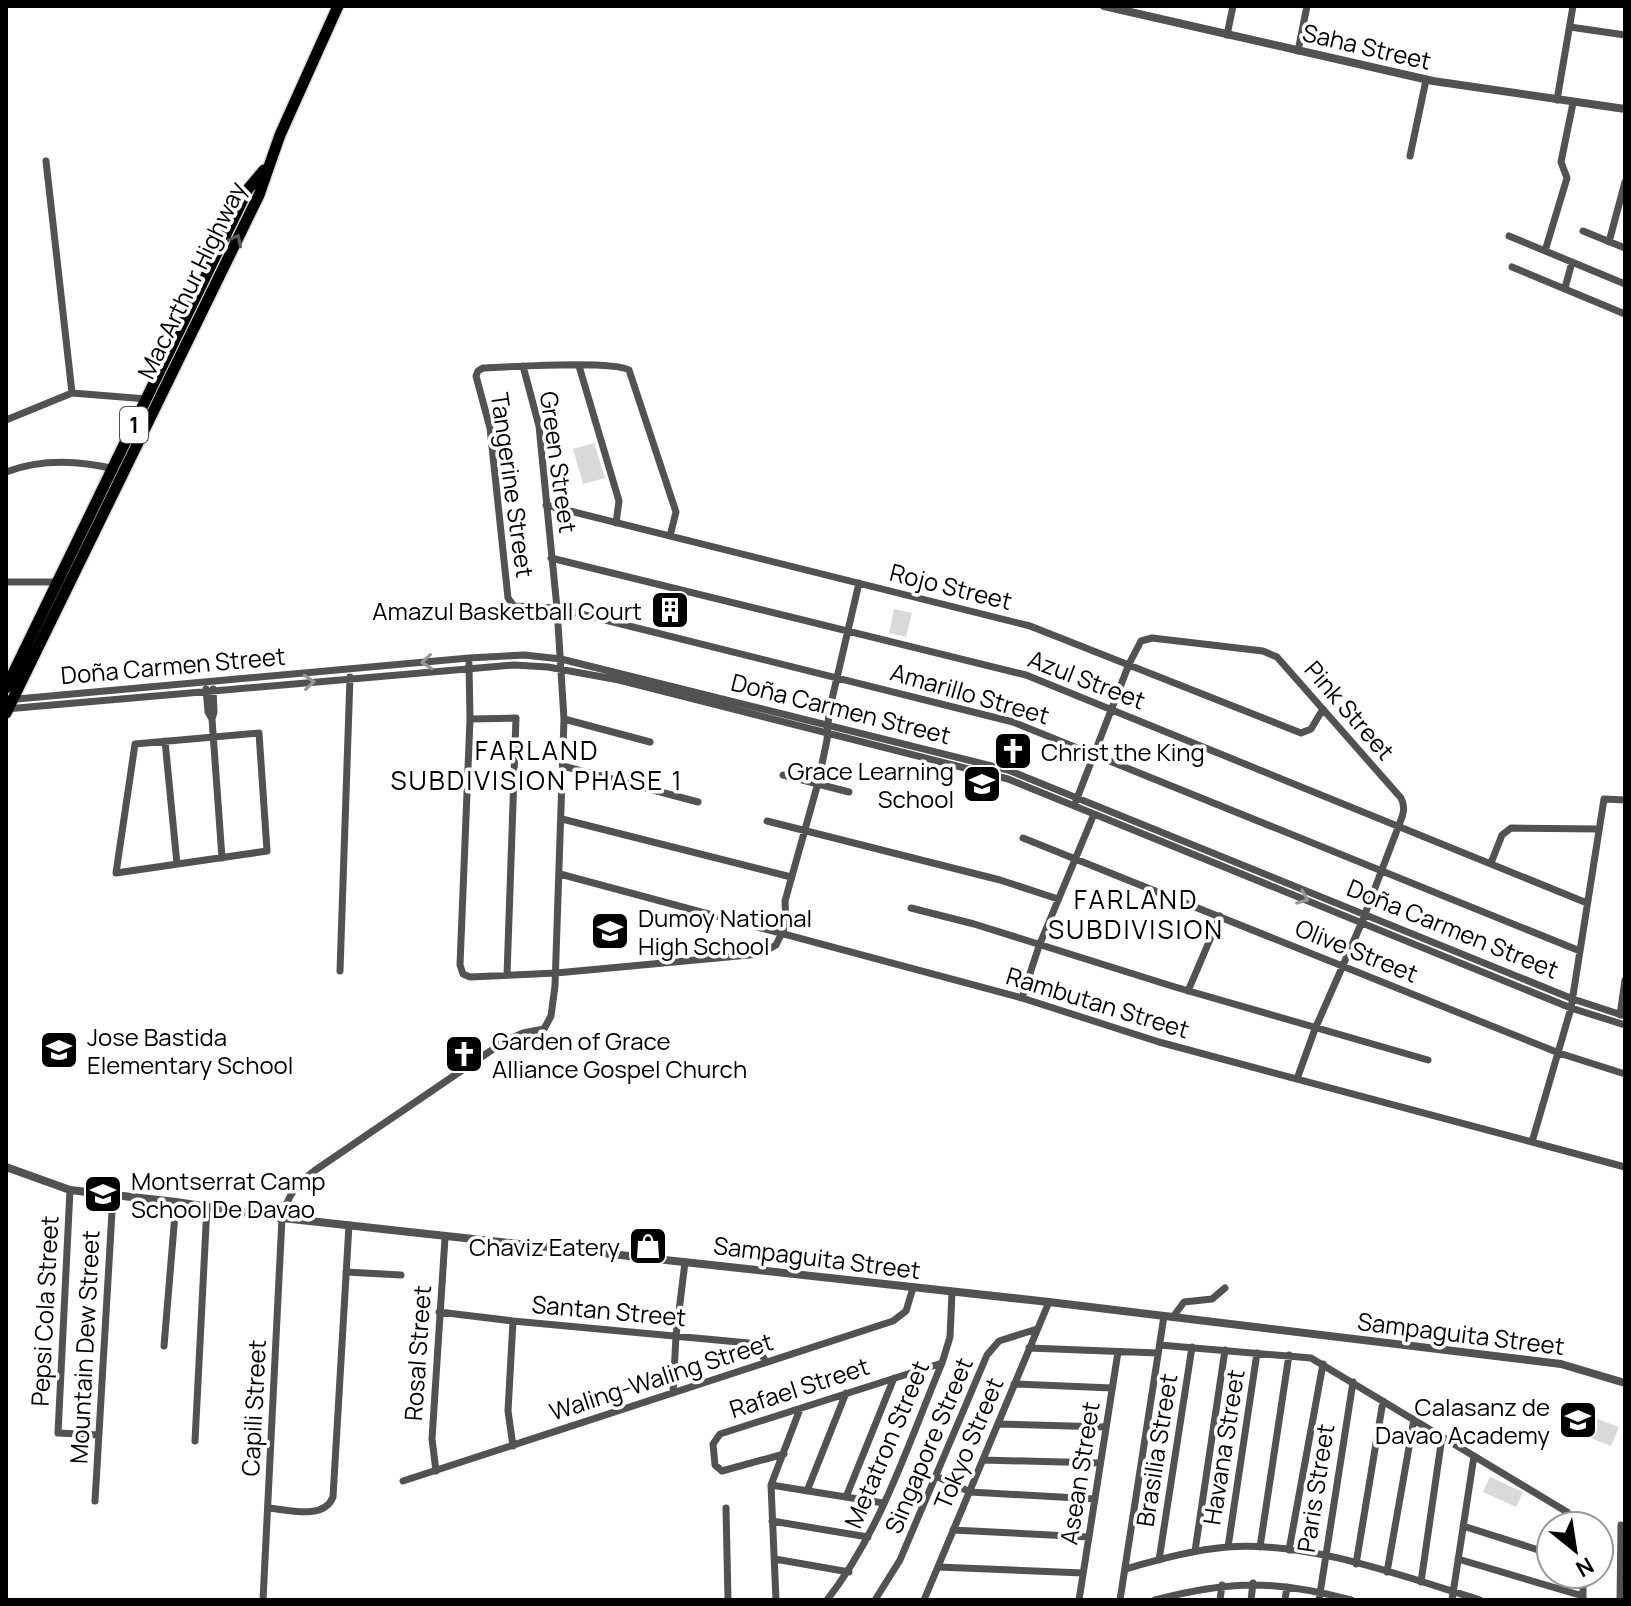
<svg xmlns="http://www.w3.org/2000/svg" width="1631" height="1606" font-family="Manrope,sans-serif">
	<rect width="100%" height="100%" fill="#fff"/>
	<path fill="#d9d9d9" d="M594 443 605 478 583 484 573 449Z
		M894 609 912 613 906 637 889 633Z
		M1582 1413 1619 1427 1611 1446 1575 1432Z
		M1490 1477 1523 1492 1516 1507 1483 1492Z"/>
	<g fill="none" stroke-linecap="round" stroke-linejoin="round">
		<g stroke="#dbdbdb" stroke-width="14">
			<path id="trunk" d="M6 688 248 189 264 170
				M6 713 259 195 280 135 338 6"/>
		</g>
		<path stroke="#525252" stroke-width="7" d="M1570 27 1625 35
			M1227 35 1233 6
			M1298 51 1307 6
			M1557 100 1573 6
			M1410 156 1426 80
			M46 161 72 393
			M1583 231 1625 248
			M1509 236 1625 284
			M1609 242 1625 182
			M1545 251 1567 178 1561 162 1573 103
			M1512 267 1625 314
			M1565 288 1572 262
			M579 366 619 501 616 523
			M6 420 72 393 147 399
			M6 472C41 459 77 460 114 469
			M546 505 1030 626 1301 733 1311 729 1323 709
			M670 536 676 512 629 370C611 360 509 367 483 368L478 371 476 376 490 428 508 598 514 606 557 608 1013 722 1580 951
			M551 558 1026 675 1587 903
			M6 582H60
			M469 664 470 719 460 965 463 974 470 977 556 973 760 954 776 945 786 924 785 901 818 783 827 740 829 712 859 583
			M206 689 208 712 212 719 222 858
			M6 700 469 658 524 655 561 659 1008 770 1573 999 1625 1016
			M6 709 514 665 548 667 619 680 1008 779 1571 1008 1625 1025
			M212 719 214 712 213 689
			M470 719 516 718 507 975
			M564 719 650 742
			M259 733 267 851 116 873 135 744Z
			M165 741 177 864
			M563 766 698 802
			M783 775 849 792
			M1076 801 1129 664 1141 641 1152 638 1263 651 1277 657 1401 798C1406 808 1403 815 1399 825L1362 922 1315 1029 1297 1079
			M562 819 791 877
			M767 821 1000 880 1058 899
			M1023 838 1559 1053 1625 1074
			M1491 863 1502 835 1511 828 1599 829
			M560 874 1022 998 1159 1042 1625 1167
			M911 908 974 924 1175 987 1428 1060
			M340 971 350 677
			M1188 991 1220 916
			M1022 998 1039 946 1094 814
			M1620 1015 1625 980
			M1532 1142 1571 1008 1604 799 1625 800
			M70 1190 58 1433 99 1435
			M346 1272 401 1275
			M439 1312 513 1321 749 1343 759 1350 766 1362
			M1173 1317 1184 1302 1212 1299 1225 1288
			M1160 1345 1311 1358 1567 1512 1581 1526
			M164 1346 176 1202
			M1029 1348 1158 1353
			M1014 1384 1112 1388
			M673 1393 676 1336 685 1262
			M998 1424 1106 1427
			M195 1441 207 1206
			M513 1446 508 1411 513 1321
			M784 1454 722 1471 715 1465 713 1444 720 1434 942 1363
			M983 1460 1100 1463
			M436 1471 432 1439 445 1238
			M936 1476 970 1492 1095 1499
			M403 1481 893 1321 906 1311 913 1288
			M771 1485 883 1503
			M807 1491 846 1393
			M846 1497 894 1378
			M95 1501 113 1195
			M269 1508C289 1510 324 1520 333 1497L349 1225
			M726 1508 728 1600
			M772 1521 868 1537
			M1463 1526 1551 1554
			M953 1530 1089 1537
			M1228 1547 1257 1353
			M1260 1547 1289 1355
			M1289 1550 1323 1364
			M1195 1551 1225 1350
			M775 1559 849 1572
			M1458 1559 1583 1596
			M1159 1560 1192 1347
			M1356 1564 1383 1401
			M938 1567 1083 1573
			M1125 1569C1158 1560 1192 1550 1227 1547 1310 1541 1402 1576 1480 1600
			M1387 1572 1414 1419
			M1583 1574V1600
			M1421 1582 1442 1437
			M263 1600 282 1218C287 1197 296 1184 314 1171L505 1041 523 1033 544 1029 551 1016 555 986 564 719 557 608 539 426 523 366
			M776 1600 771 1485 800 1409
			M827 1600C881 1531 908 1444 942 1363L950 1337 952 1292
			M875 1600 900 1560 987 1355 999 1341 1037 1329
			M924 1600 1049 1302
			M1079 1600 1118 1352
			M1120 1600 1164 1316
			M1155 1600C1231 1580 1275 1580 1351 1600
			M1220 1600 1222 1585
			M1251 1600 1253 1583
			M1285 1600 1287 1587
			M1319 1600 1353 1382
			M1452 1600 1474 1456
			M1620 1600 1621 1525"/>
		<path stroke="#525252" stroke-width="8" d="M1104 6 1433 81 1625 109
			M6 1167 70 1190 176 1202 282 1218 1049 1302 1561 1364 1625 1383"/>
		<use href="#trunk" stroke="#000" stroke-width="11"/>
	</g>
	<defs><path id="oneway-chevron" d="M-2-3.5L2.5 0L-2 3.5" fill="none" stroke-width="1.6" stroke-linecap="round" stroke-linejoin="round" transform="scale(2)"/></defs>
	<use stroke="#595959" href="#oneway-chevron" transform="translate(236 240) rotate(-63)"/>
	<g stroke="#979797">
		<use href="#oneway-chevron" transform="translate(427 662) rotate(175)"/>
		<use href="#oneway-chevron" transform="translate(309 682) rotate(-5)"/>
		<use href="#oneway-chevron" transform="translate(1303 898) rotate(22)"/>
	</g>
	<defs>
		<g id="building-square" transform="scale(2)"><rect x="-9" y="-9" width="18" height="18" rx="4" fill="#000" stroke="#fff"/><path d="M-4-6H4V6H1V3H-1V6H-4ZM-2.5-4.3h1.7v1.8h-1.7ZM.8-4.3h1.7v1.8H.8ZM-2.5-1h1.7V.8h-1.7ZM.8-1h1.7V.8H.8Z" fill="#fff"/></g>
		<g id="church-square" transform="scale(2)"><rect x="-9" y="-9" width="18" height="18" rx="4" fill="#000" stroke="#fff"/><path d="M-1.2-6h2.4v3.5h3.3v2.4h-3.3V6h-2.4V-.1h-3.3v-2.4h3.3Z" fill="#fff"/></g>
		<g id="school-square" transform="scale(2)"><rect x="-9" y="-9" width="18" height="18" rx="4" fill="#000" stroke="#fff"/><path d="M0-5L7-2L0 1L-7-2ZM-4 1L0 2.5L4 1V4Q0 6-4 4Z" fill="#fff"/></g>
		<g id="shop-square" transform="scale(2)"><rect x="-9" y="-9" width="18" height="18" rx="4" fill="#000" stroke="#fff"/><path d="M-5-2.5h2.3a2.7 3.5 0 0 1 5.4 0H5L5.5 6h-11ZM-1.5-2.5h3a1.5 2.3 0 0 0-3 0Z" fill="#fff"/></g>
	</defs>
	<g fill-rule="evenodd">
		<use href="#building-square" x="670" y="610"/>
		<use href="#church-square" x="1013" y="751"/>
		<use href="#school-square" x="982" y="784"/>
		<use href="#school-square" x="610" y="931"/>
		<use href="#school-square" x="59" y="1050"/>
		<use href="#church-square" x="464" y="1054"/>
		<use href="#school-square" x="103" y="1194"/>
		<use href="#shop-square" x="648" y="1246"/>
		<use href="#school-square" x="1578" y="1420"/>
	</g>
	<g text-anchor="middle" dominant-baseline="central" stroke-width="7" stroke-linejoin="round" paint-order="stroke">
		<rect fill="#fff" stroke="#4c4c4c" stroke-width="2" x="120" y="407" width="28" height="36" rx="6"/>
		<g font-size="22" font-weight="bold" fill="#000">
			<text x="134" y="425">1</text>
		</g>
		<g font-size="24" fill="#000" stroke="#fff">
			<text transform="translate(1367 46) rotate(13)">Saha Street</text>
			<text transform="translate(191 280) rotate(-64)">MacArthur Highway</text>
			<text transform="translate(559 462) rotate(82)">Green Street</text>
			<text transform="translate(513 485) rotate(82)">Tangerine Street</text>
			<text transform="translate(951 586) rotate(14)">Rojo Street</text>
			<text transform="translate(173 665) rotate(-5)">Doña Carmen Street</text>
			<text transform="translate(1087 679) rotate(21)">Azul Street</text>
			<text transform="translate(970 693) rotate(16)">Amarillo Street</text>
			<text transform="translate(841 708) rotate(14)">Doña Carmen Street</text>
			<text transform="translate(1350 710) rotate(49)">Pink Street</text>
			<text transform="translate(1453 928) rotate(22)">Doña Carmen Street</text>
			<text transform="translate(1357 950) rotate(22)">Olive Street</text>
			<text transform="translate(1098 1002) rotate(17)">Rambutan Street</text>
			<text transform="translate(817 1257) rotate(7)">Sampaguita Street</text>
			<text transform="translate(609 1310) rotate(5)">Santan Street</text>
			<text transform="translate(44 1311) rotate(-87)">Pepsi Cola Street</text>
			<text transform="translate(1461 1333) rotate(7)">Sampaguita Street</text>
			<text transform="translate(84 1347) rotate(-87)">Mountain Dew Street</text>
			<text transform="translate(417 1353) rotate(-86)">Rosal Street</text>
			<text transform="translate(661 1376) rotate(-18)">Waling-Waling Street</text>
			<text transform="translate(799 1387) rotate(-18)">Rafael Street</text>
			<text transform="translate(253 1408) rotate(-87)">Capili Street</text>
			<text transform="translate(968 1443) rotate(-67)">Tokyo Street</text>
			<text transform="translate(886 1444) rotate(-67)">Metatron Street</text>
			<text transform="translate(928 1445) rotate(-67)">Singapore Street</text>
			<text transform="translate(1223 1447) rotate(-81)">Havana Street</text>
			<text transform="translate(1156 1450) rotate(-81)">Brasilia Street</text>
			<text transform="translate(1079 1473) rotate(-81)">Asean Street</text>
			<text transform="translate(1315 1488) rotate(-81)">Paris Street</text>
		</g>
		<g font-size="24" fill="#000" stroke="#fff" text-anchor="start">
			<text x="642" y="610" text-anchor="end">Amazul Basketball Court</text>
			<text x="1041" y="751">Christ the King</text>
			<text x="954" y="770" text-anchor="end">Grace Learning<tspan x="954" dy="28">School</tspan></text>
			<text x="638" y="917">Dumoy National<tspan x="638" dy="28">High School</tspan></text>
			<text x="87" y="1036">Jose Bastida<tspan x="87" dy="28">Elementary School</tspan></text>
			<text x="492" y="1040">Garden of Grace<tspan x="492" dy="28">Alliance Gospel Church</tspan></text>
			<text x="131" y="1180">Montserrat Camp<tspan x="131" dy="28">School De Davao</tspan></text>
			<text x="620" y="1246" text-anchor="end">Chaviz Eatery</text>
			<text x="1550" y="1406" text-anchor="end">Calasanz de<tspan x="1550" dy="28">Davao Academy</tspan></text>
		</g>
		<g font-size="26" letter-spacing="2" fill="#000" stroke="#fff">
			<text x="537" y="750">FARLAND<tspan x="537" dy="30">SUBDIVISION PHASE 1</tspan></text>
			<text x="1136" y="899">FARLAND<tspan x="1136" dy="30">SUBDIVISION</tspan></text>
		</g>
	</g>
	<rect width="1631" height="1606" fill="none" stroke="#000000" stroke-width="16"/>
	<g transform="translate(1575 1550) rotate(150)"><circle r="38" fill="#ffffff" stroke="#999999" stroke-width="2"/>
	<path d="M0-6L14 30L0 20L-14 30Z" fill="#000000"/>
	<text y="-12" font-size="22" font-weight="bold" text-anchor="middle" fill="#000000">N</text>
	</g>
</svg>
